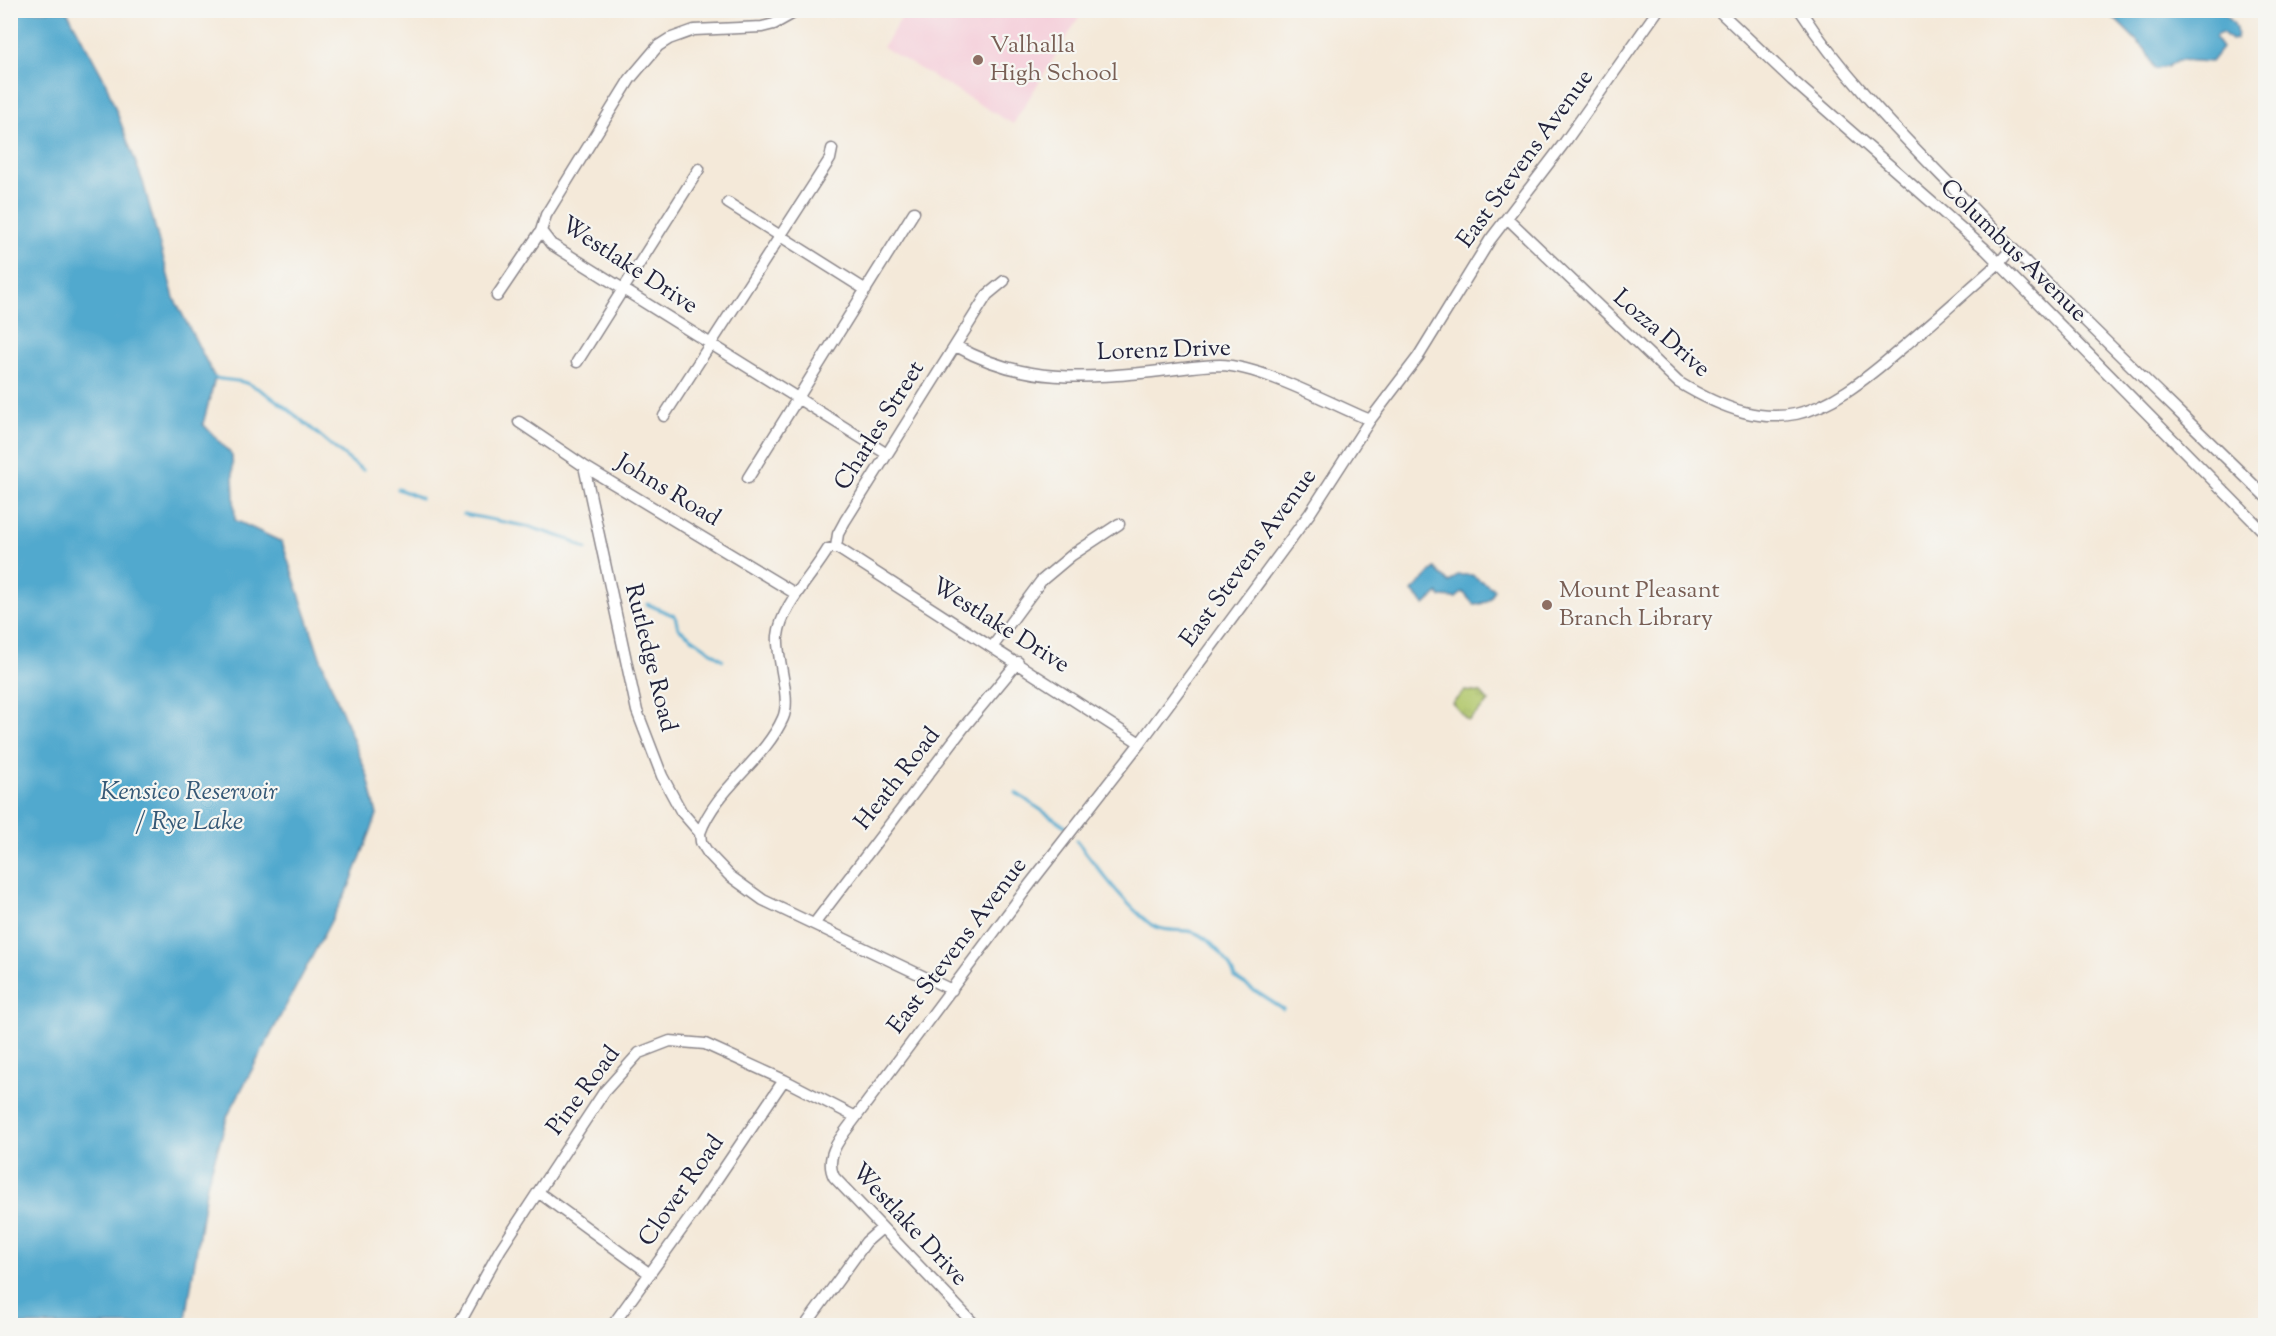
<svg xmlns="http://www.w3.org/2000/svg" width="2276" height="1336" font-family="'Sorts Mill Goudy',serif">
	<defs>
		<pattern id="grass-tufts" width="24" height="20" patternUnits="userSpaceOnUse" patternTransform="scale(1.5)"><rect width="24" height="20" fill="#b2c86d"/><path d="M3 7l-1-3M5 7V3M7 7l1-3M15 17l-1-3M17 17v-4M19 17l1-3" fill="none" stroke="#99ac5f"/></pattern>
	</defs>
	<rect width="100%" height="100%" fill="#f6f6f2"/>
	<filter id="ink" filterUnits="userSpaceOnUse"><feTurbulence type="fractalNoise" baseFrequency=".0167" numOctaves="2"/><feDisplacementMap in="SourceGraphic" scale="12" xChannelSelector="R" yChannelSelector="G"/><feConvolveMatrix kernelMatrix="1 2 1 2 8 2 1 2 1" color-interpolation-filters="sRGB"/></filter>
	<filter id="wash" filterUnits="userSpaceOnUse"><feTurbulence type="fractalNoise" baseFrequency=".008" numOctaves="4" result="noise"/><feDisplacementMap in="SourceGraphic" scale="24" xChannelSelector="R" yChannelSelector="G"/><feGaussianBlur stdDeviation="1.35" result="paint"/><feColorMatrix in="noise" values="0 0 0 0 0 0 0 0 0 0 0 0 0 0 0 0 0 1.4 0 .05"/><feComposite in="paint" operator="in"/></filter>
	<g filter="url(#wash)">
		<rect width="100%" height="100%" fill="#f4e9d9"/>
		<path fill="#f5cfda" d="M906 11V10L1083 11 1013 124 883 47Z"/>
		<path fill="url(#grass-tufts)" stroke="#6a7554" stroke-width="1.5" d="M1465 691 1481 693 1489 702 1468 721 1452 703Z"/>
		<path fill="#51a9ce" stroke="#3a6684" stroke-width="1.5" d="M10 11H67L105 81 143 182 174 298 215 378 203 424 232 455 235 520 282 542 320 657 368 777 377 815 349 887 228 1115 207 1184 185 1325H11Z
			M2107 11H2221C2230 20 2239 24 2236 39L2231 40 2222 32 2217 34 2215 38 2222 48 2211 62 2178 60 2167 67 2155 69 2145 49Z
			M1435 568 1449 583 1458 575H1472L1494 589C1492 600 1484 604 1474 605L1463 592 1456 598 1441 597 1438 593 1425 605 1412 591Z"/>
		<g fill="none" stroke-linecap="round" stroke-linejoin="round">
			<path stroke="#51a9ce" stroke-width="3" d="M215 378C224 380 234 380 243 382 275 391 331 449 363 470
				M398 489 421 498
				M463 514 530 527 570 540 586 549
				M647 604 675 616 678 628 723 660
				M1016 793 1066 827
				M1076 840C1099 869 1120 899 1149 923 1162 933 1180 929 1193 932 1210 937 1230 962 1235 978L1283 1009"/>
		</g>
	</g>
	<g filter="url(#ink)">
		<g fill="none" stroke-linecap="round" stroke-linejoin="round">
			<g stroke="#8b868a" stroke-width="13">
				<path id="minor" d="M799 10 774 24 762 27 694 30 669 39 658 46 630 79 546 215 541 231 551 244 887 454
					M1718 10 1792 80 1985 249 2266 534
					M1800 10C1846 81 1906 139 1964 199 2062 301 2165 398 2266 497
					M728 203 866 290
					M1507 218 1678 382C1777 442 1821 418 1902 348 1935 320 1967 291 1999 263L2012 248
					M497 296 541 231
					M956 346C1023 384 1085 379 1160 371 1180 369 1200 365 1220 365 1262 366 1329 403 1370 420
					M577 362 699 169
					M664 416 830 159 832 149
					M519 422 584 466 796 594
					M584 466 637 711 662 776 681 811 700 833 701 842 708 853 730 876 763 900 952 990
					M748 478 914 212
					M836 547 1140 743
					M993 646 1041 581 1072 555 1119 524
					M700 833C716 788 764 761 783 718 792 698 776 659 778 636 781 606 813 575 828 549L836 547 838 534 845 521 987 295 1004 281
					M814 924 964 727 1018 662
					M538 1192 650 1274
					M458 1326 500 1250 538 1192 604 1092 639 1053 670 1041 705 1044 784 1080 856 1117
					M612 1326 700 1204 784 1080
					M805 1326 866 1242 882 1228
					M976 1326 834 1177C823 1155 843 1135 856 1117L1030 884 1140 743 1310 513 1370 420 1418 357 1490 240 1565 142 1658 10"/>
			</g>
			<use href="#minor" stroke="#fff" stroke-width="10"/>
		</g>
	</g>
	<g fill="#8d6e63" stroke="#f6f6f2" stroke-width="2">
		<circle cx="978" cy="60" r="6"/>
		<circle cx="1547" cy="605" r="6"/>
	</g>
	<g text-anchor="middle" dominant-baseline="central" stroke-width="4.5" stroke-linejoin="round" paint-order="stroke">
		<g font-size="24" fill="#785e54" stroke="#f6f6f2" text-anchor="start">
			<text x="990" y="46">Valhalla<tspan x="990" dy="28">High School</tspan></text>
			<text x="1559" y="591">Mount Pleasant<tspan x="1559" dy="28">Branch Library</tspan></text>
		</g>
		<g font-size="24" fill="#22223b" stroke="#f6f6f2">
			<text transform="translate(1526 159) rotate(-54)">East Stevens Avenue</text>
			<text transform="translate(2013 251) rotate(44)">Columbus Avenue</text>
			<text transform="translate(629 266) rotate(33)">Westlake Drive</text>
			<text transform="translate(1661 334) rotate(41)">Lozza Drive</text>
			<text transform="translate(1164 351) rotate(-2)">Lorenz Drive</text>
			<text transform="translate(880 426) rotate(-58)">Charles Street</text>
			<text transform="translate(668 491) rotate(31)">Johns Road</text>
			<text transform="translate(1249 558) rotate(-54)">East Stevens Avenue</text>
			<text transform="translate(1000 626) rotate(32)">Westlake Drive</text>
			<text transform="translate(650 658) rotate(76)">Rutledge Road</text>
			<text transform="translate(898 779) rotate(-52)">Heath Road</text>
			<text transform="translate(958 946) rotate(-53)">East Stevens Avenue</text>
			<text transform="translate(584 1091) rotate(-53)">Pine Road</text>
			<text transform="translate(682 1191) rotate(-55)">Clover Road</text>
			<text transform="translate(909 1225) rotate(47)">Westlake Drive</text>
		</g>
		<g font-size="26" font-style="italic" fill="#355876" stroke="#f6f6f2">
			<text x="189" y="792">Kensico Reservoir<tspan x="189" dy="30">/ Rye Lake</tspan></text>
		</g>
	</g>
	<rect width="2276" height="1336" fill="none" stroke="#f6f6f2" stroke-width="36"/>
</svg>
